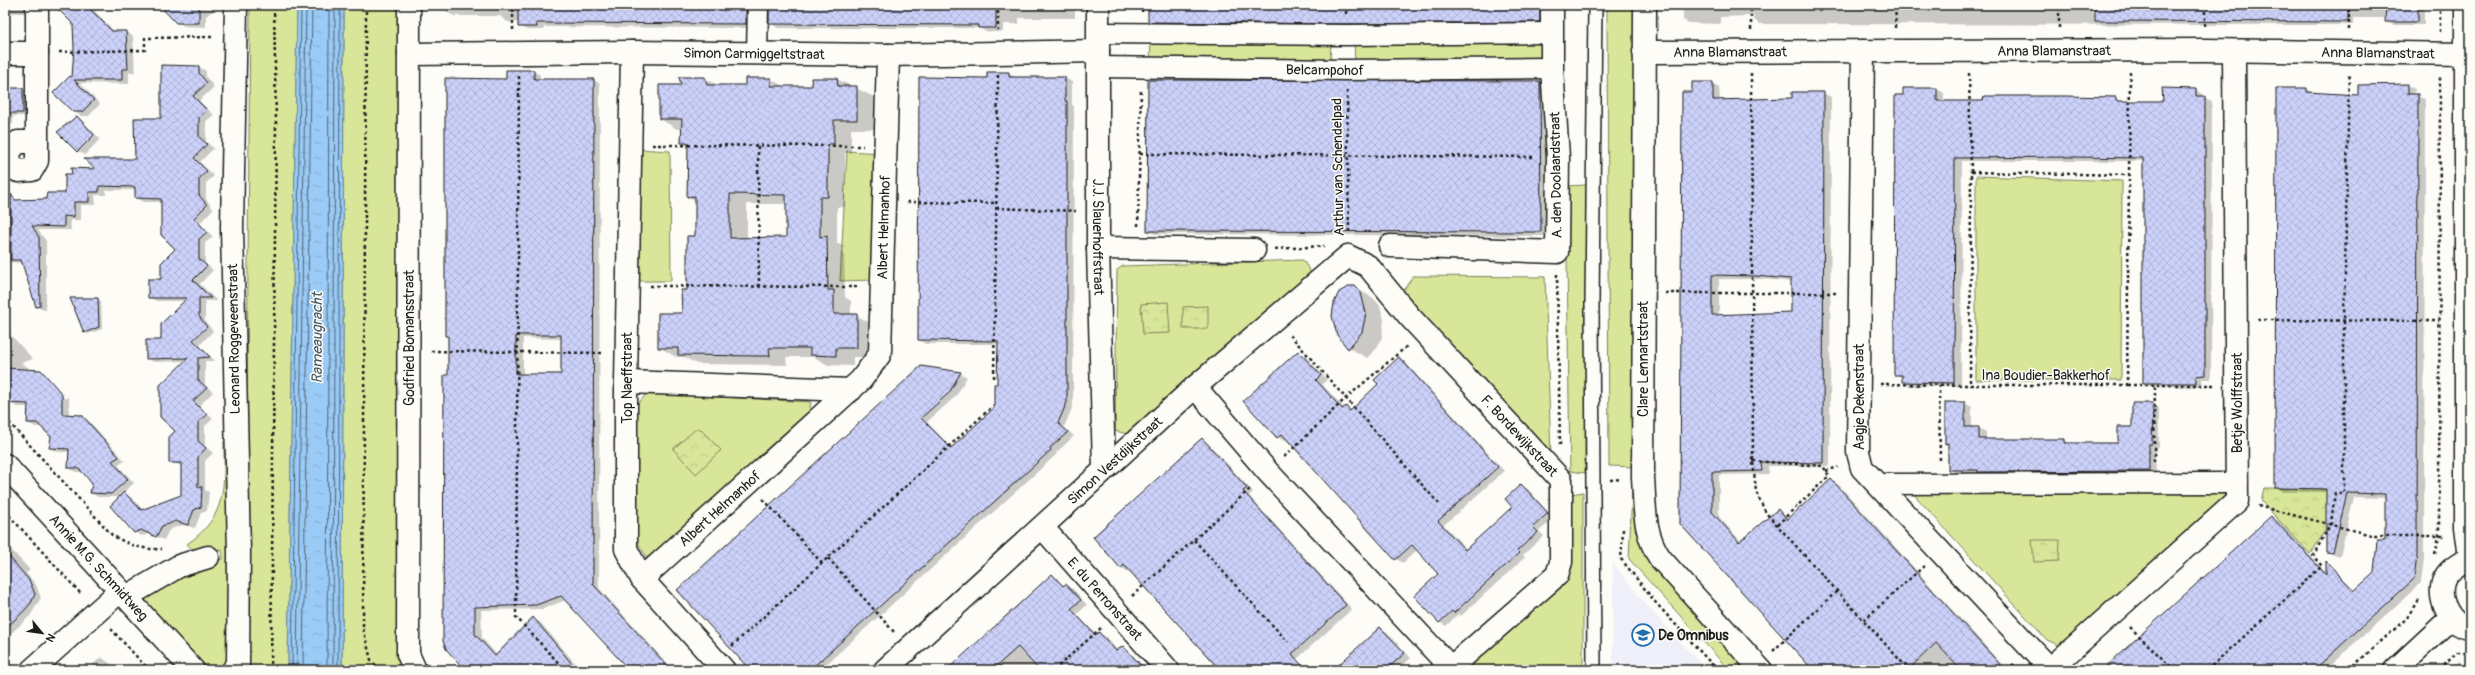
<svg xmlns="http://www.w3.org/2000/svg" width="2475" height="675" font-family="Pangolin,sans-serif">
	<defs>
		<pattern id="park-crowns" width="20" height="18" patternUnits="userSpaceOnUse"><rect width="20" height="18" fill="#d8e699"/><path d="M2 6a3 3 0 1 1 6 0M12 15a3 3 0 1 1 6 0" fill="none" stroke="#b9c583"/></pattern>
		<pattern id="water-ripples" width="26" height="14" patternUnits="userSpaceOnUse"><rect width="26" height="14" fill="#9acbf6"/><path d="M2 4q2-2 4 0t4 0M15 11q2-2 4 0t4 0" fill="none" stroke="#84aed2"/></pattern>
		<pattern id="building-cross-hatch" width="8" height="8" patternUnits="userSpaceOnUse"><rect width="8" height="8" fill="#cbd1f9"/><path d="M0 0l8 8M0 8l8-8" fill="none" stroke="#aeb3d5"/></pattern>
	</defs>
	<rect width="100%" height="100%" fill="#fdfcf7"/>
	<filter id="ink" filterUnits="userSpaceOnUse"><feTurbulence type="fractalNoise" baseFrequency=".025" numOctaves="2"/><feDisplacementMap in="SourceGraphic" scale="8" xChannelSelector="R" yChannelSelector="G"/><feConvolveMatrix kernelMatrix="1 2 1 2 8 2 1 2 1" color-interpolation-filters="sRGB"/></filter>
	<g filter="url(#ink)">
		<path fill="#eeeff8" d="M1613 563 1641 599 1706 670H1613Z"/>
		<path fill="#d8e699" stroke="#7a815a" d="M250 5H297L288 670H242L246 519Z
			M344 5H400L406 670H342Z
			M1607 5H1635L1636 467 1609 466Z
			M1151 38 1331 41 1330 64H1150Z
			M1354 39 1541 40V64L1355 66Z
			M637 149 670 151 671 281H635Z
			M847 151 881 153 875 280 840 281Z
			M1976 176 2122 181 2121 380H1976Z
			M1587 185 1585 473 1570 471 1566 186Z
			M1303 260 1311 273 1128 434 1115 431 1117 270 1123 266Z
			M1413 276 1545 277 1551 456 1401 294Z
			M647 393 811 402 808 419 647 558 637 541 635 407Z
			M224 441H230V656L227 666 222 670H205L138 596 214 560 223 559 222 550C208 553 197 556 187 544 228 516 224 486 224 441Z
			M1908 488 2227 491 2219 504 2061 646 2047 640Z
			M1638 489 1639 539 1647 556 1750 670H1729L1629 559 1632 491Z
			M1583 492V670H1466L1561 583 1572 494Z"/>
		<path fill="url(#park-crowns)" stroke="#7a815a" d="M1168 302 1170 333 1143 334 1141 304Z
			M1208 306V329H1183V307Z
			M698 427 721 450 696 474 673 449Z
			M2264 488 2332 489C2330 520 2329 528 2310 554L2261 501Z
			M2032 540H2060L2059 561 2034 562Z"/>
		<path fill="url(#water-ripples)" stroke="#68859f" d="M297 5H344L342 670H288Z"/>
		<path fill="#0003" fill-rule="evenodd" d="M5 5H30V13H5Z
			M55 5H98L93 9 115 32H126L133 36 135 72H129V84L80 83 100 104 89 116H81L74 111V24Z
			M163 5H209L214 10 206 16V27L184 26 177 22Z
			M446 5H755L753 28 544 27V30H527L519 26V22H507L500 16H454L446 12Z
			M769 5H1075V18H1019V24H1003V32H986L980 28H778L770 23Z
			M1149 5H1546L1545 25 1353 26 1155 25 1149 21Z
			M1683 5H2424V25H2393L2386 22V18H2353V25L1760 24 1754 20V16L1720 17V24L1689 23 1683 20Z
			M199 67 206 71V77L214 87 199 101 214 115 206 121V142L214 148 200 162 214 176 206 183V199L213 209 200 223 213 237 205 243V263L213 270 200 284 217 301H205V321L213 331 200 345 215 361H205V385L213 392 199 406 213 419 205 426V446L213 453 205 461V490L209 492 207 511 201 513 195 528 183 525 176 527 169 530 164 540 148 534 142 536 135 532 121 497H98L91 493 93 483 83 472H76L69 468 70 452H58L50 448 52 437 42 427H35L28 423 29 407H17L10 403 5 386V329L33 359 21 363 28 367V371L44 374H42L65 399 67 397 46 374 48 376 69 399V416H81L89 421 125 461 118 465 134 483 123 493 132 498 143 510 182 495V466L170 462 186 361 154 362 147 358 162 341 185 301H156L149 297 162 280 177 249 162 202H143L136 198V190H106V195H95L96 205H81V220H70L71 230H38L46 241V310H44L37 306 23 263 5 262V194L12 198V201L47 200 66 194 97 170 136 160Z
			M533 71 540 75V80H594L600 84 599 588 673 670H630L566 600 543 609 481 610 482 638 497 655 533 619 540 622 581 670H467L449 376V338L446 336 507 80ZM523 338 562 339V375H523Z
			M988 73H1009L1016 78H1065L1072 82V105L1074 106 1073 406 1064 427 1074 436 1056 453 1057 454 820 670H751L921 367 960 373 967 377 956 396 927 422 952 448 995 409 998 385 999 344H925L919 340Z
			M705 78 719 86H746L771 79 785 87H813L837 79 874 97V129H851V153H845V207H837V243L844 247 845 297 851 301V315H856L874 325V357H853V366L828 365 814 357H786L787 365 697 364 684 357H676L659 347 683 314 696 237V201L688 196 689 146 682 143 683 129H677L660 119 682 86ZM747 204H787V238L747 239Z
			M1149 81 1540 82 1547 86V236L1155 234 1148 231Z
			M1712 83 1719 87 1720 100 1793 99 1823 93 1831 97 1830 466H1768L1769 474 1719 475V517L1741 541 1778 510 1789 519 1831 480 1839 485 2007 670H1814L1681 524 1693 93ZM1719 279H1762L1792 282V313L1719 316Z
			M2407 85 2415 89 2414 95 2425 99 2424 559 2421 583 2325 670H2104L2272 517 2279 521 2327 574V563L2356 590 2375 573 2386 542V498L2354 497 2340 556 2327 552V492H2283L2276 488 2277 89H2307L2314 93 2359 96Z
			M5 89H23L30 93V116H13V124H5Z
			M1937 89 1944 93V102L2116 98 2123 102H2164L2163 89 2196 90 2203 94V97L2212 101 2211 379H2202L2203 387 2152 386 2144 382V161H1962L1961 386H1910L1903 381V378L1895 374 1904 96Z
			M77 117 84 122 100 139 85 155 78 151Z
			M1354 287 1373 298 1380 305 1384 320 1382 337 1377 348 1367 358 1349 348 1340 293 1345 288Z
			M98 299 101 301 102 329 88 334 85 332Z
			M1298 352 1305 356 1327 380 1322 384 1344 408 1346 407 1352 410 1379 384 1399 359 1405 362 1504 471 1444 525 1467 549 1513 507 1521 485 1528 489 1554 519 1539 531 1544 536 1523 555 1525 557 1461 616 1458 614 1446 626 1439 622 1440 574 1418 549 1403 563 1396 559 1287 439 1284 441 1278 437Z
			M1965 403 1972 407V428H1979L1986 432V440H2064L2071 444H2119L2152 404 2159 408V447L2155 448 2156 474 1986 476 1982 473H1956L1949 469V445L1946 443Z
			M1202 439 1208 443 1253 492 1249 496 1352 609 1285 670H1221L1130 570 1128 572 1122 568Z
			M5 543 30 570 26 573 36 585 41 598 30 616 5 639Z
			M1052 576 1065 586 1073 589 1087 605 1077 614 1097 635 1099 633 1106 637 1118 651 1123 647 1129 651 1147 670H948Z
			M1380 628 1387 632 1411 658 1398 670H1334Z
			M101 657 108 662 119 670H87Z
			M2459 662 2470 668V670H2451Z
			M1691 665 1699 670H1686Z"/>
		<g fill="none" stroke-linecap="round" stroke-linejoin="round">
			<path stroke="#4e6273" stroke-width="1" d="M292 670 301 5
				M297 670 306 5
				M303 670 312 5
				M327 670 329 5
				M333 670 335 5
				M338 670 340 5"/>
		</g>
		<path fill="url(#building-cross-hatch)" stroke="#1c1c1c" fill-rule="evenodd" d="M54 5H86L112 31H126L128 69H122V80H74L94 100 82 112H73L53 93 70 76 72 77 74 48 73 24Z
			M159 5H199V23H176Z
			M518 5H746V24L536 23 537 27H518Z
			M769 5H996V28H978V25L769 24Z
			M1148 5H1540V22L1346 24 1148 22Z
			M2095 5H2348V22L2095 21Z
			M2386 5H2418V22H2385Z
			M161 65 199 66V73L207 83 193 96 207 110 199 117V137L207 144 194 158 207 171 199 179V195L207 205 194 218 207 232 199 239V259L207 266 193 280 211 298H199V316L207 327 193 340 210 357 198 358V380L207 388 193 401 207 415 198 422V441L206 448 198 457V487H202L201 507 194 510 188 525 175 521 169 524 162 526 156 537 141 530 134 533 110 506 124 492 141 510 181 495V463H169V437L175 431 160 417V385L188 358 146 359V340H161V324L187 298H148V279H161V263L175 249 161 235V199L135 198V187L99 186V192H89V202H74V217L64 216V227L32 226 39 237 40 306 36 307 21 260H11V194L15 200 46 199 47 193H65V174H72L71 168 95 169 84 159H135L134 118H161Z
			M506 70H534V79H594L593 584 671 670H629L561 596 536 605 475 607V634L495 656 533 617 577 670H465L446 649 443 641 444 375H448V336H445V78L506 79ZM516 335H561V374H516Z
			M987 72H1009V77H1065V101H1067V402L1058 423 1068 432 1050 448 1051 450 810 670H750L677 590 921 366 961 372 949 393 921 418 951 448 994 408V384H997L998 341 918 340 919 77 987 78Z
			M679 77H705L707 85H745V78H771V86H812L811 78H837L838 86H857V120H834V144H828V197H820V237L827 236 828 290H834V314H857V348H836V356L810 355V348H769L770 356H757L678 355V348H658V313H682L681 290H687V236H695V196L687 197 688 143H681L682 119H659V85H681ZM730 194 786 195V237L730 238Z
			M1148 80 1540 81 1541 232 1147 231Z
			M1692 82H1713V100L1792 98V92H1824L1823 463 1761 462 1762 471 1712 472V512L1739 542 1778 509 1787 520 1831 479 2005 670H1961L1936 643 1908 670H1813L1680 524 1682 92H1692ZM1712 275 1755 276 1791 279V312L1712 315Z
			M2408 84V94H2418V113L2417 555 2414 579 2314 670H2102L2271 516 2326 575V561L2354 591 2374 573 2377 540H2385V494L2347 493 2333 553 2326 552V489L2275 488 2276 88H2307V92L2358 95V85Z
			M5 88H23V113H5Z
			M1903 88H1937V101H1983L1984 96H2065L2116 97V101H2163L2162 88 2196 89V96H2205V375L2196 376V383H2143V158L2073 157 1955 158 1954 383 1902 382V375H1894L1895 95H1903Z
			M77 116 94 135 77 152 57 132Z
			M1350 286H1355L1361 293 1366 313 1362 332 1348 349 1337 335 1332 316 1334 303 1339 292Z
			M70 298H98L99 327 84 333Z
			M1298 351 1321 375 1316 380 1342 409 1346 406 1350 411 1378 384 1374 380 1399 357 1498 467 1438 521 1465 550 1512 507 1505 499 1521 484 1548 513 1533 527 1538 532 1517 551 1519 553 1454 613 1452 611 1439 623 1414 596 1438 574 1412 545 1395 560 1282 434 1277 438 1243 401Z
			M5 368 41 370 62 394V414L82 415 119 457 112 461 128 479 111 494 90 493 92 484 85 475 78 468H68L69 449 49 448 51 437 37 423H27L28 404 5 403Z
			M1945 402H1965V427H1979V439H2065V443H2118V427H2132V403H2153L2152 444H2149V471L1978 472V470H1948V443L1945 444Z
			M1202 438 1247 488 1243 491 1346 605 1292 654 1306 670H1220L1124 565 1121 569 1093 537Z
			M5 552 29 580 35 594 31 603 23 612 5 629Z
			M1052 574 1063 586 1066 584 1081 600 1071 609 1095 635 1099 632 1116 651 1123 646 1145 670H1039L1018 647 992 670H947Z
			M1380 627 1405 653 1386 670H1333Z"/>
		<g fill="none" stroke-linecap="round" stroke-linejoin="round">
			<g stroke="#1c1c1c" stroke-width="16">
				<path id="service" d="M1594 670 1592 304 1595 5"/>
			</g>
			<g stroke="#1c1c1c" stroke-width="23">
				<g id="pedestrian">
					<path d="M1098 33 1346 35 1552 33"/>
					<path d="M757 53 758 5"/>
					<path id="s1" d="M1098 67 1347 70 1552 68"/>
					<path d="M1878 484 2237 483"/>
				</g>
			</g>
			<g stroke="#1c1c1c" stroke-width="25">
				<g id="minor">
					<path d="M409 5 408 654 415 670"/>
					<path id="s2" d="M1098 5V248L1104 469"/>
					<path d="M1645 5 1643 477C1645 506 1643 533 1660 558L1761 670"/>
					<path d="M2466 5V527L2470 558"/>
					<path d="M1863 51 1858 452 1862 468 2050 669"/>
					<path d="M632 52 626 382V549L642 579 724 670"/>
					<path id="s3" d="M1644 52 2206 50 2464 54"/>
					<path d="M5 53H37"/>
					<path id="s4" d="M409 54 632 52 888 55 1098 51"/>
					<path d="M37 142V161L32 170 18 171 10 164 9 152 18 142H37V5"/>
					<path d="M1390 246 1557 252 1558 157 1552 68V5"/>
					<path d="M1098 248 1254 250"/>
					<path d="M626 382 851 390"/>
					<path d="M1195 387 1268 472 1451 668"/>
					<path id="s5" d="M5 465 193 670"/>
					<path id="s6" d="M1043 528 1168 670"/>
					<path d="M2470 558C2459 564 2447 570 2443 582 2438 600 2450 626 2470 628"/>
					<path id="s7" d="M642 579 861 380 880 354 888 55"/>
					<path d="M126 597 179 566 208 557"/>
					<path d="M32 670 120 591"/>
					<path d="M233 670 238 665 239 553 232 228 236 5"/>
					<path id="s8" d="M885 670 1195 387 1348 256 1368 266 1409 316 1561 480V562L1557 575 1448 670"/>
					<path d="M2049 670 2237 501 2234 52"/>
					<path d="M2395 670 2451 618"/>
				</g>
			</g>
			<path stroke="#1c1c1c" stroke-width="2.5" stroke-dasharray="3 3" stroke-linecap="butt" d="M366 5 363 628 371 660 380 670
				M998 5V30
				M2205 5V28
				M1142 12V5
				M1346 14V5
				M1895 28 1896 5
				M2059 28V5
				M513 30V5
				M1751 30V5
				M2349 30V5
				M2440 32V5
				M59 52 145 50V38L213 37
				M1751 73 1753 461 1756 492 1766 513 1909 670
				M1969 73 1971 172 1970 385H2127L2130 72
				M519 76 516 617 565 670
				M1347 91 1349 234
				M652 145 863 146
				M758 146 759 287
				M1140 154 1535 157
				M1971 172 2129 175
				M907 202 996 203
				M996 208 1076 211
				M1138 226 1141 89
				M1275 249 1324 246
				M1557 274 1560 445
				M650 286 859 287
				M1665 293H1838
				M2258 320 2439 321
				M1290 335 1439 504
				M431 351 604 353
				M994 378 998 75
				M1880 384 1970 385
				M1939 385 1940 462
				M2127 385H2214
				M5 418 112 535C129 545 142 550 162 549
				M1284 457 1345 399 1407 346
				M1753 461 1823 466 1829 476 1777 525
				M2154 462 2155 384
				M1826 471 1838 467
				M1610 480 1621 479
				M763 499 822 563
				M2258 506 2375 536H2446
				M5 511 82 595
				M1623 529 1621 559 1656 603 1717 670
				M1194 540 1288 642
				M2435 554 2439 537 2440 75
				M828 558 894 632
				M1132 596 1251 488
				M1864 620 1924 566
				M2130 627 2174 670
				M111 629 149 670
				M732 646 994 405
				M1773 651 1837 591
				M271 670 276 123 274 5
				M1054 670 1101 628
				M2008 670 2014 664
				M2207 670 2322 566 2313 556 2331 523 2335 493H2344V321L2349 73
				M2349 670 2407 618 2419 598
				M2440 670 2457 652H2466"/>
			<use href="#service" stroke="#fdfcf7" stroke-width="13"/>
			<use href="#pedestrian" stroke="#fdfcf7" stroke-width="20"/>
			<use href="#minor" stroke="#fdfcf7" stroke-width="22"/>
		</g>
	</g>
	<defs>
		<g id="school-ring" transform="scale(1.15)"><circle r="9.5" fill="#fdfcf7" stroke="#1f6fb2" stroke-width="1.5"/><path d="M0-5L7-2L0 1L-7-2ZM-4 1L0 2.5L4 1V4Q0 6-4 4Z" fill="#1f6fb2"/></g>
	</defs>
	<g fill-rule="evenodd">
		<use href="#school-ring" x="1643" y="635"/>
	</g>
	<g text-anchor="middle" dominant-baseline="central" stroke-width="3" stroke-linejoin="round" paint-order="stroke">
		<g font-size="14" fill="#1c1c1c" stroke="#fdfcf7">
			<text stroke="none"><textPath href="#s3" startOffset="86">Anna Blamanstraat</textPath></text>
			<text stroke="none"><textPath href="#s3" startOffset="410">Anna Blamanstraat</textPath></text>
			<text stroke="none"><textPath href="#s4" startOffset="345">Simon Carmiggeltstraat</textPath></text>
			<text stroke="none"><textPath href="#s3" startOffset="734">Anna Blamanstraat</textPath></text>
			<text stroke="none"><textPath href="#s1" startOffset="227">Belcampohof</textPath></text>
			<text transform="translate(1338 167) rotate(-91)">Arthur van Schendelpad</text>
			<text transform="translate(1556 175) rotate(-91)">A. den Doolaardstraat</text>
			<text stroke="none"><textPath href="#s7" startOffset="455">Albert Helmanhof</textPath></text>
			<text stroke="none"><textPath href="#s2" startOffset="232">J.J. Slauerhoffstraat</textPath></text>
			<text transform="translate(409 338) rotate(-90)">Godfried Bomansstraat</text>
			<text transform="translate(234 339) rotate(-91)">Leonard Roggeveenstraat</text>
			<text transform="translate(1643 359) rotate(-90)">Clare Lennartstraat</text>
			<text x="2046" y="375">Ina Boudier-Bakkerhof</text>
			<text transform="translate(627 378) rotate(-90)">Top Naeffstraat</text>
			<text transform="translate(1859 397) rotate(-90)">Aagje Dekenstraat</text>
			<text transform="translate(2237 403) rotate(-90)">Betje Wolffstraat</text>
			<text stroke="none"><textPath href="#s8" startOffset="871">F. Bordewijkstraat</textPath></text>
			<text stroke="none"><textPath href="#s8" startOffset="311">Simon Vestdijkstraat</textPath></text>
			<text stroke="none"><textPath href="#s7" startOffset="105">Albert Helmanhof</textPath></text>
			<text stroke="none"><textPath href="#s5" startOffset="139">Annie M.G. Schmidtweg</textPath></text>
			<text stroke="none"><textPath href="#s6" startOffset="94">E. du Perronstraat</textPath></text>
		</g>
		<g font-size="14" font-weight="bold" fill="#1c1c1c" stroke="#fdfcf7" text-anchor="start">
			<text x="1658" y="635">De Omnibus</text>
		</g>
		<g font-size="15" font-style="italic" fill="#485968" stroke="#fdfcf7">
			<text transform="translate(317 338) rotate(-90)">Rameaugracht</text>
		</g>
	</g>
	<rect width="2475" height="675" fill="none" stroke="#fdfcf7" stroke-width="20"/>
	<rect x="10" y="10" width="2455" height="655" fill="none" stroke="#1c1c1c" stroke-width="1.5" filter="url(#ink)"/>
	<g transform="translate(42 633) rotate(119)" stroke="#fdfcf7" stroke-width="3" paint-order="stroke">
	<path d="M0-3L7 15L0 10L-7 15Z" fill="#1c1c1c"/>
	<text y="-6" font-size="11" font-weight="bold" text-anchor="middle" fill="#1c1c1c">N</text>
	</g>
</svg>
